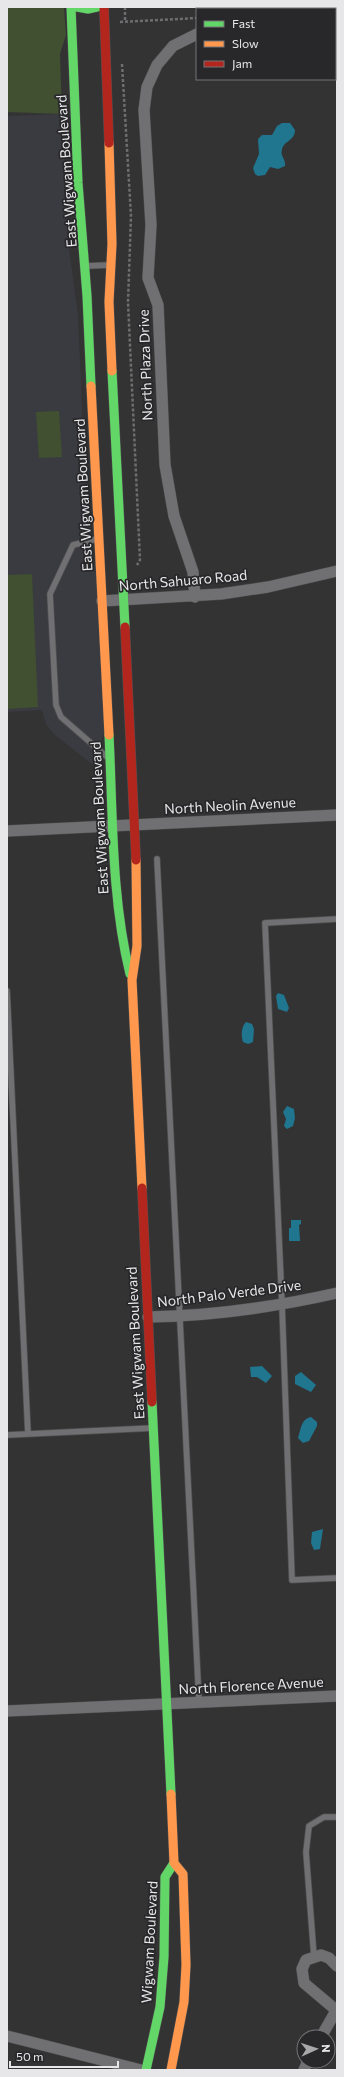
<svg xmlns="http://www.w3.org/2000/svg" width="344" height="2077" font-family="Commissioner,sans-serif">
	<rect width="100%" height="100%" fill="#333334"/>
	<path fill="#3a3a41" d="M62 114 68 241 78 315 85 482 96 580 104 733 93 765 55 735 46 724 42 710 7 712V116Z"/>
	<path fill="#405031" d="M7 7H64L66 35 60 54 62 114 7 112Z
		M59 411 62 457 39 458 36 412Z
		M32 574 38 707 7 709V575Z"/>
	<path fill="#20758f" d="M282 123H290L295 130C295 141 283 141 282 150 280 156 286 159 285 166L278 169 270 167 265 175 258 176 255 174 253 168 259 154 258 139 262 135H272L277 126Z
		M278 993 284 995 289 1008 287 1012 278 1009 276 996Z
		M246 1022 252 1024 254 1029 253 1042 248 1044 243 1042C241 1036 241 1027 246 1022Z
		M287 1106 294 1109 295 1118 293 1126 287 1129 284 1126 286 1119 283 1112Z
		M291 1220H301V1224L299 1225 300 1241H289V1228H291Z
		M262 1366 272 1376 266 1383 257 1377H251L250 1367Z
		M301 1372 316 1385 311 1392 295 1384V1376Z
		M311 1417 317 1422V1426L309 1441 303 1443 298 1438C301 1429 301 1419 311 1417Z
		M323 1529 320 1549 314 1550 311 1543 312 1532Z"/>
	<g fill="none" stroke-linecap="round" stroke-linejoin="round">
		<g stroke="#505051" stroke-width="7">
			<path id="lane" d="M86 266 109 265
				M97 539 73 545 50 594 56 705 61 717 107 757
				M157 859 199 1702
				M337 919 265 923 282 1305 292 1580 337 1578
				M7 991 28 1434
				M7 1435 153 1428
				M314 1957 306 1852 309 1826 324 1817H337"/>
		</g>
		<g stroke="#505051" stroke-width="12">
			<path id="street" d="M335 31H337
				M195 597 193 572 174 516 165 465 158 305 148 278 151 225 144 110 147 87 157 65 173 46 197 34
				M102 601 221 594 268 587 337 571
				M7 831 337 815
				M148 1317C211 1316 275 1307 337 1293
				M7 1711 337 1696
				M336 2010 304 1983 302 1969 306 1960 321 1955 329 1958 337 1966
				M7 2036 141 2070
				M321 2037 337 2009
				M304 2070 308 2061"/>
		</g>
		<g stroke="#505051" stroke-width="10">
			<path id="fast" d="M71 7 78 183 87 296 91 386
				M77 7 88 9 97 7
				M112 371 125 627
				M109 735C113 814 111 897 130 974
				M152 1402 171 1794
				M146 2070 160 2007 164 1957 165 1877 174 1863"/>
		</g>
		<g stroke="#505051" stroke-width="10">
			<path id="slow" d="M109 143 112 244 109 302 112 371
				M91 386 109 735
				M136 860 137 946 132 980 142 1188
				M171 1794 174 1863 183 1874 186 1965 184 2002 171 2070"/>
		</g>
		<g stroke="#505051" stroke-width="10">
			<path id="jam" d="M104 7 109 143
				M125 627 136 860
				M142 1188 152 1402"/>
		</g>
		<path stroke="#6e6e70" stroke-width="2.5" stroke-dasharray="3 2" stroke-linecap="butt" d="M125 7V21
			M335 12H337
			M120 22 197 18
			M122 64 131 216 128 302 140 560 137 565"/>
		<use href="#lane" stroke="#706f71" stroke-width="5.5"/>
		<use href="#street" stroke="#706f71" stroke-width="11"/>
		<use href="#fast" stroke="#63d668" stroke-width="9"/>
		<use href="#slow" stroke="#ff974d" stroke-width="9"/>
		<use href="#jam" stroke="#b3261e" stroke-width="9"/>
	</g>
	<g text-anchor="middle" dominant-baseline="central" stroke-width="3.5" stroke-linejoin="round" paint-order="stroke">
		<g font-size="14" fill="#e7e7e9" stroke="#28282b">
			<text transform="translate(66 171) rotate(-94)">East Wigwam Boulevard</text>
			<text transform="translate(145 365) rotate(-92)">North Plaza Drive</text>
			<text transform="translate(83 495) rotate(-93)">East Wigwam Boulevard</text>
			<text transform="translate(183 580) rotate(-5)">North Sahuaro Road</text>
			<text transform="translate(230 805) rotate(-3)">North Neolin Avenue</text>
			<text transform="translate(99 818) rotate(-93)">East Wigwam Boulevard</text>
			<text transform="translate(229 1293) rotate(-7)">North Palo Verde Drive</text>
			<text transform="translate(135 1343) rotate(-93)">East Wigwam Boulevard</text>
			<text transform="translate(251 1685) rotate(-3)">North Florence Avenue</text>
			<text transform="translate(149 1942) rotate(-87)">Wigwam Boulevard</text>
		</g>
	</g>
	<rect width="344" height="2077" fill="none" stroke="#e7e7e9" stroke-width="16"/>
	<rect x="196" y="8" width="140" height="72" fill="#28282b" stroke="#747477"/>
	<rect x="204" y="21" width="20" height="6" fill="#63d668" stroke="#747477"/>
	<text x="232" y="28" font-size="12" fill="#e7e7e9">Fast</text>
	<rect x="204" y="41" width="20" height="6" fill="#ff974d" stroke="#747477"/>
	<text x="232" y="48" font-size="12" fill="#e7e7e9">Slow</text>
	<rect x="204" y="61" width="20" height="6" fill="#b3261e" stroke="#747477"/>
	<text x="232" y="68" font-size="12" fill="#e7e7e9">Jam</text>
	<g transform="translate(316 2049) rotate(87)"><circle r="19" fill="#28282b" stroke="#747477"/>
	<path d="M0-3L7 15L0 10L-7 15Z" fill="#a8a8aa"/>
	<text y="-6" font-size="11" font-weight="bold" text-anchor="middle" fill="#e7e7e9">N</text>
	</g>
	<path d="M10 2061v6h108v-6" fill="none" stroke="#e7e7e9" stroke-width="2"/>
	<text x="16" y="2061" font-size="12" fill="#e7e7e9" stroke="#28282b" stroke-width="3" paint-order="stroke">50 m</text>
</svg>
